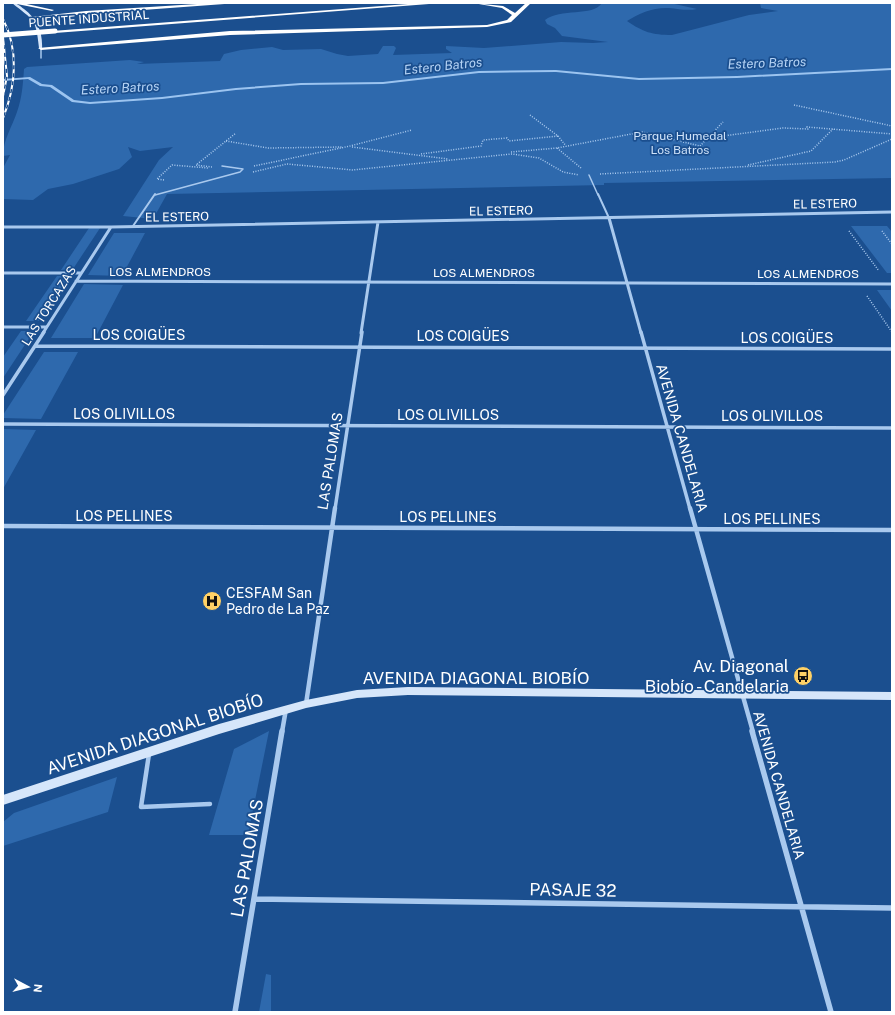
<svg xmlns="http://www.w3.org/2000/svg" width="895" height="1015" font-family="'Public Sans',sans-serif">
	<rect width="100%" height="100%" fill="#1b4f8f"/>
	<path fill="#2e69ad" d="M602 3H670L697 9C687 11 679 9 669 8 654 7 639 13 627 21 643 32 652 35 672 35L749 15 778 11 761 8 760 3H892V178L604 183V185L167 194 153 219 123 216 159 160 173 147 140 151 128 147 132 157 119 169 73 184 48 189 33 200 3 199V168L10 155 3 156C3 140 12 127 17 112 22 98 23 84 24 69L27 67 130 60 144 62 137 64 220 61 224 54 241 50 272 47 283 50 321 49 337 54 348 56 378 54 383 46H394L396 48 393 55 452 53 446 49V46L484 48 561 42 593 43 608 42 562 36 555 28 547 24 545 20C560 8 593 17 602 3Z
		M851 226H887L892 232V273H887Z
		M89 228H100L73 269 61 270Z
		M114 233H145L122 276 88 275Z
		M57 276H69L39 321H26Z
		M84 284 123 285 95 338H51Z
		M877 290H892V311Z
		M21 331H34L3 378V357Z
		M44 352H78L41 419 3 418V415Z
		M3 429 36 430 3 489Z
		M269 731 248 835H209L234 749Z
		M117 777 108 812 3 846V822L14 813Z
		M266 974 271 975V1012H259Z"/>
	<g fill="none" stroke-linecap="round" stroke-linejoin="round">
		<path fill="#9cc4f0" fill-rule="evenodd" d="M892 68V70L737 78 639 80 556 72 479 73 383 84 301 85 236 90 162 99 90 104 72 102 50 87 40 86 28 79 3 81V79L30 77 42 84 52 85 74 100 90 102 162 97 236 88 301 83 383 82 479 71 556 70 639 78 737 76Z"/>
		<path stroke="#a9c9ee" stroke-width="1.5" stroke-dasharray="1 1.5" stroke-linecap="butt" d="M794 105 892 126
			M530 115 558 136 566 146
			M708 138 783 128 808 129 807 127 892 134
			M226 141 268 148 343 147
			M352 147 448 159
			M511 152 557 148
			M421 154 481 146 483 140 507 138 509 141 558 136
			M748 165 811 151 833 129
			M254 166 350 146 412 130
			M212 167 196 165 236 133
			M581 168 557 148 642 132 700 146 723 122
			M253 172 287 164 353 170 512 154 539 158 563 172 579 175
			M600 174 835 162 844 160 892 139
			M164 180 157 179 172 165 208 168
			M849 231 879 271
			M882 231 892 244
			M867 296 892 332"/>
		<path stroke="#a9c9ee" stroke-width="1.5" d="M589 175 598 195
			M155 195 240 172 243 169 222 166"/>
		<path stroke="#a9c9ee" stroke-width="2" d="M598 194 609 218
			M133 226 155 194"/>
		<path stroke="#a9c9ee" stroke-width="4.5" d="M149 754 141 807 210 804"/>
		<path stroke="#a9c9ee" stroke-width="1.5" d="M41 48V58"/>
		<path stroke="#a9c9ee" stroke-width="3" d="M609 218 641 333
			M3 227H111L892 212
			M3 273H81
			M76 281 892 284
			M3 327H46
			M43 333 111 227
			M361 333 378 222"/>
		<path stroke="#a9c9ee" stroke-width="3.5" d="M641 332 690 509
			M35 346 892 349
			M3 395 44 332
			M3 424 892 428
			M335 509 362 332"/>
		<path stroke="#a9c9ee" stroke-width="4.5" d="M690 508 753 732
			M3 526 892 530
			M306 704 335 508
			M282 732 286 709"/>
		<path stroke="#a9c9ee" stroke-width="5.5" d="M752 731 831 1012
			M254 899 892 908
			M235 1012 282 731"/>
		<path fill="#d6e6fa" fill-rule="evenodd" d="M12 3C17 3 20 6 24 9 37 19 43 32 42 49L39 48C36 18 34 21 12 3Z
			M408 687 892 692V700L408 695 357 698 306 708 219 734 3 805V795L219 724 306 700 357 690Z"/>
		<path fill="#fff" fill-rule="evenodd" d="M12 3H22L54 10 52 11Z
			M213 3H238L34 18 32 17 86 11Z
			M421 3H442L55 33 52 31Z
			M473 3 503 6 515 13 526 3H531L511 22 487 27 230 35 41 50 38 48 230 31 487 25 507 20 512 15 502 8Z"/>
		<g stroke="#fff" stroke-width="2">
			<path id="rail" d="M3 19C19 50 16 86 3 118
				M3 37 7 76 3 96"/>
		</g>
		<use href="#rail" stroke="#1b4f8f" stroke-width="1.5" stroke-dasharray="4" stroke-linecap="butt"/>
		<path stroke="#fff" stroke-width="5" d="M3 35 55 31"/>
	</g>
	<defs>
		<g id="hospital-disc" transform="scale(1)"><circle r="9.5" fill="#ffd166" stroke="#1b4f8f"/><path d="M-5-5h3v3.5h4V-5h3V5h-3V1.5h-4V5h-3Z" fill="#111"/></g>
		<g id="bus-disc" transform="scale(1)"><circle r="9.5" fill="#ffd166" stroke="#1b4f8f"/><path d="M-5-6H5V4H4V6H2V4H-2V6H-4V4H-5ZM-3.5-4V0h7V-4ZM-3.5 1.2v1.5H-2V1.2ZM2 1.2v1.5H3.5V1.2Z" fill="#111"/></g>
	</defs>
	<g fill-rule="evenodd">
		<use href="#hospital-disc" x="212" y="601"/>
		<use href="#bus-disc" x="803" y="676"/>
	</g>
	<g text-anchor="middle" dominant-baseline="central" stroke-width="3.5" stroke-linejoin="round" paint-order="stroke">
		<g font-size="12" fill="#fff" stroke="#1b4f8f">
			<text transform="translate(89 19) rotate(-4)">PUENTE INDUSTRIAL</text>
			<text transform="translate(825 204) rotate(-1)">EL ESTERO</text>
			<text transform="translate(501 211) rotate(-1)">EL ESTERO</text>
			<text transform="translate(177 217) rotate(-1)">EL ESTERO</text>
			<text x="160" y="272">LOS ALMENDROS</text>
			<text x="484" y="273">LOS ALMENDROS</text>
			<text x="808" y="274">LOS ALMENDROS</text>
			<text transform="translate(49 306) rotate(-58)">LAS TORCAZAS</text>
		</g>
		<g font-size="12" fill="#cfe3fa" stroke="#1b4f8f">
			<text x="680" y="136">Parque Humedal<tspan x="680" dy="14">Los Batros</tspan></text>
		</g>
		<g font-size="13" font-style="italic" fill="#b5d3f5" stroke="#1b4f8f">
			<text transform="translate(767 63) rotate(-2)">Estero Batros</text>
			<text transform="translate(443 66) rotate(-6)">Estero Batros</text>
			<text transform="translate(120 88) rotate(-3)">Estero Batros</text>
		</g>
		<g font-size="14" fill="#fff" stroke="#1b4f8f">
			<text x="139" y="335">LOS COIGÜES</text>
			<text x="463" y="336">LOS COIGÜES</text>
			<text x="787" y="338">LOS COIGÜES</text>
			<text x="124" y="414">LOS OLIVILLOS</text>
			<text x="448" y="415">LOS OLIVILLOS</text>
			<text x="772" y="416">LOS OLIVILLOS</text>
			<text transform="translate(682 438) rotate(74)">AVENIDA CANDELARIA</text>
			<text transform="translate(330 461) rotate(-81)">LAS PALOMAS</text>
			<text x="124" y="516">LOS PELLINES</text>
			<text x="448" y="517">LOS PELLINES</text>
			<text x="772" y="519">LOS PELLINES</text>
			<text transform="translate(779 785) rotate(74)">AVENIDA CANDELARIA</text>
		</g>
		<g font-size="14" fill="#fff" stroke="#1b4f8f" text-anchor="start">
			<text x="226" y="593">CESFAM San<tspan x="226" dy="16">Pedro de La Paz</tspan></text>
		</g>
		<g font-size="17" fill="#fff" stroke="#1b4f8f" text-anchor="end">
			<text x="789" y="666">Av. Diagonal<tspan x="789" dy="20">Biobío - Candelaria</tspan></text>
		</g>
		<g font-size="17" fill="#fff" stroke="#1b4f8f">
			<text x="476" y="678">AVENIDA DIAGONAL BIOBÍO</text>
			<text transform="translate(155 734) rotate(-18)">AVENIDA DIAGONAL BIOBÍO</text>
			<text transform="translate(247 858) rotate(-80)">LAS PALOMAS</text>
			<text transform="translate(573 890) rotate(1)">PASAJE 32</text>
		</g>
	</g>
	<rect width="895" height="1015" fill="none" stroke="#ffffff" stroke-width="8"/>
	<g transform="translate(28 987) rotate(97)" stroke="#1b4f8f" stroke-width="3" paint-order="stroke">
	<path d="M0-3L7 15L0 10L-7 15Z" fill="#ffffff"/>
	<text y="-6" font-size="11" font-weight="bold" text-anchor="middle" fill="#ffffff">N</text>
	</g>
</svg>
